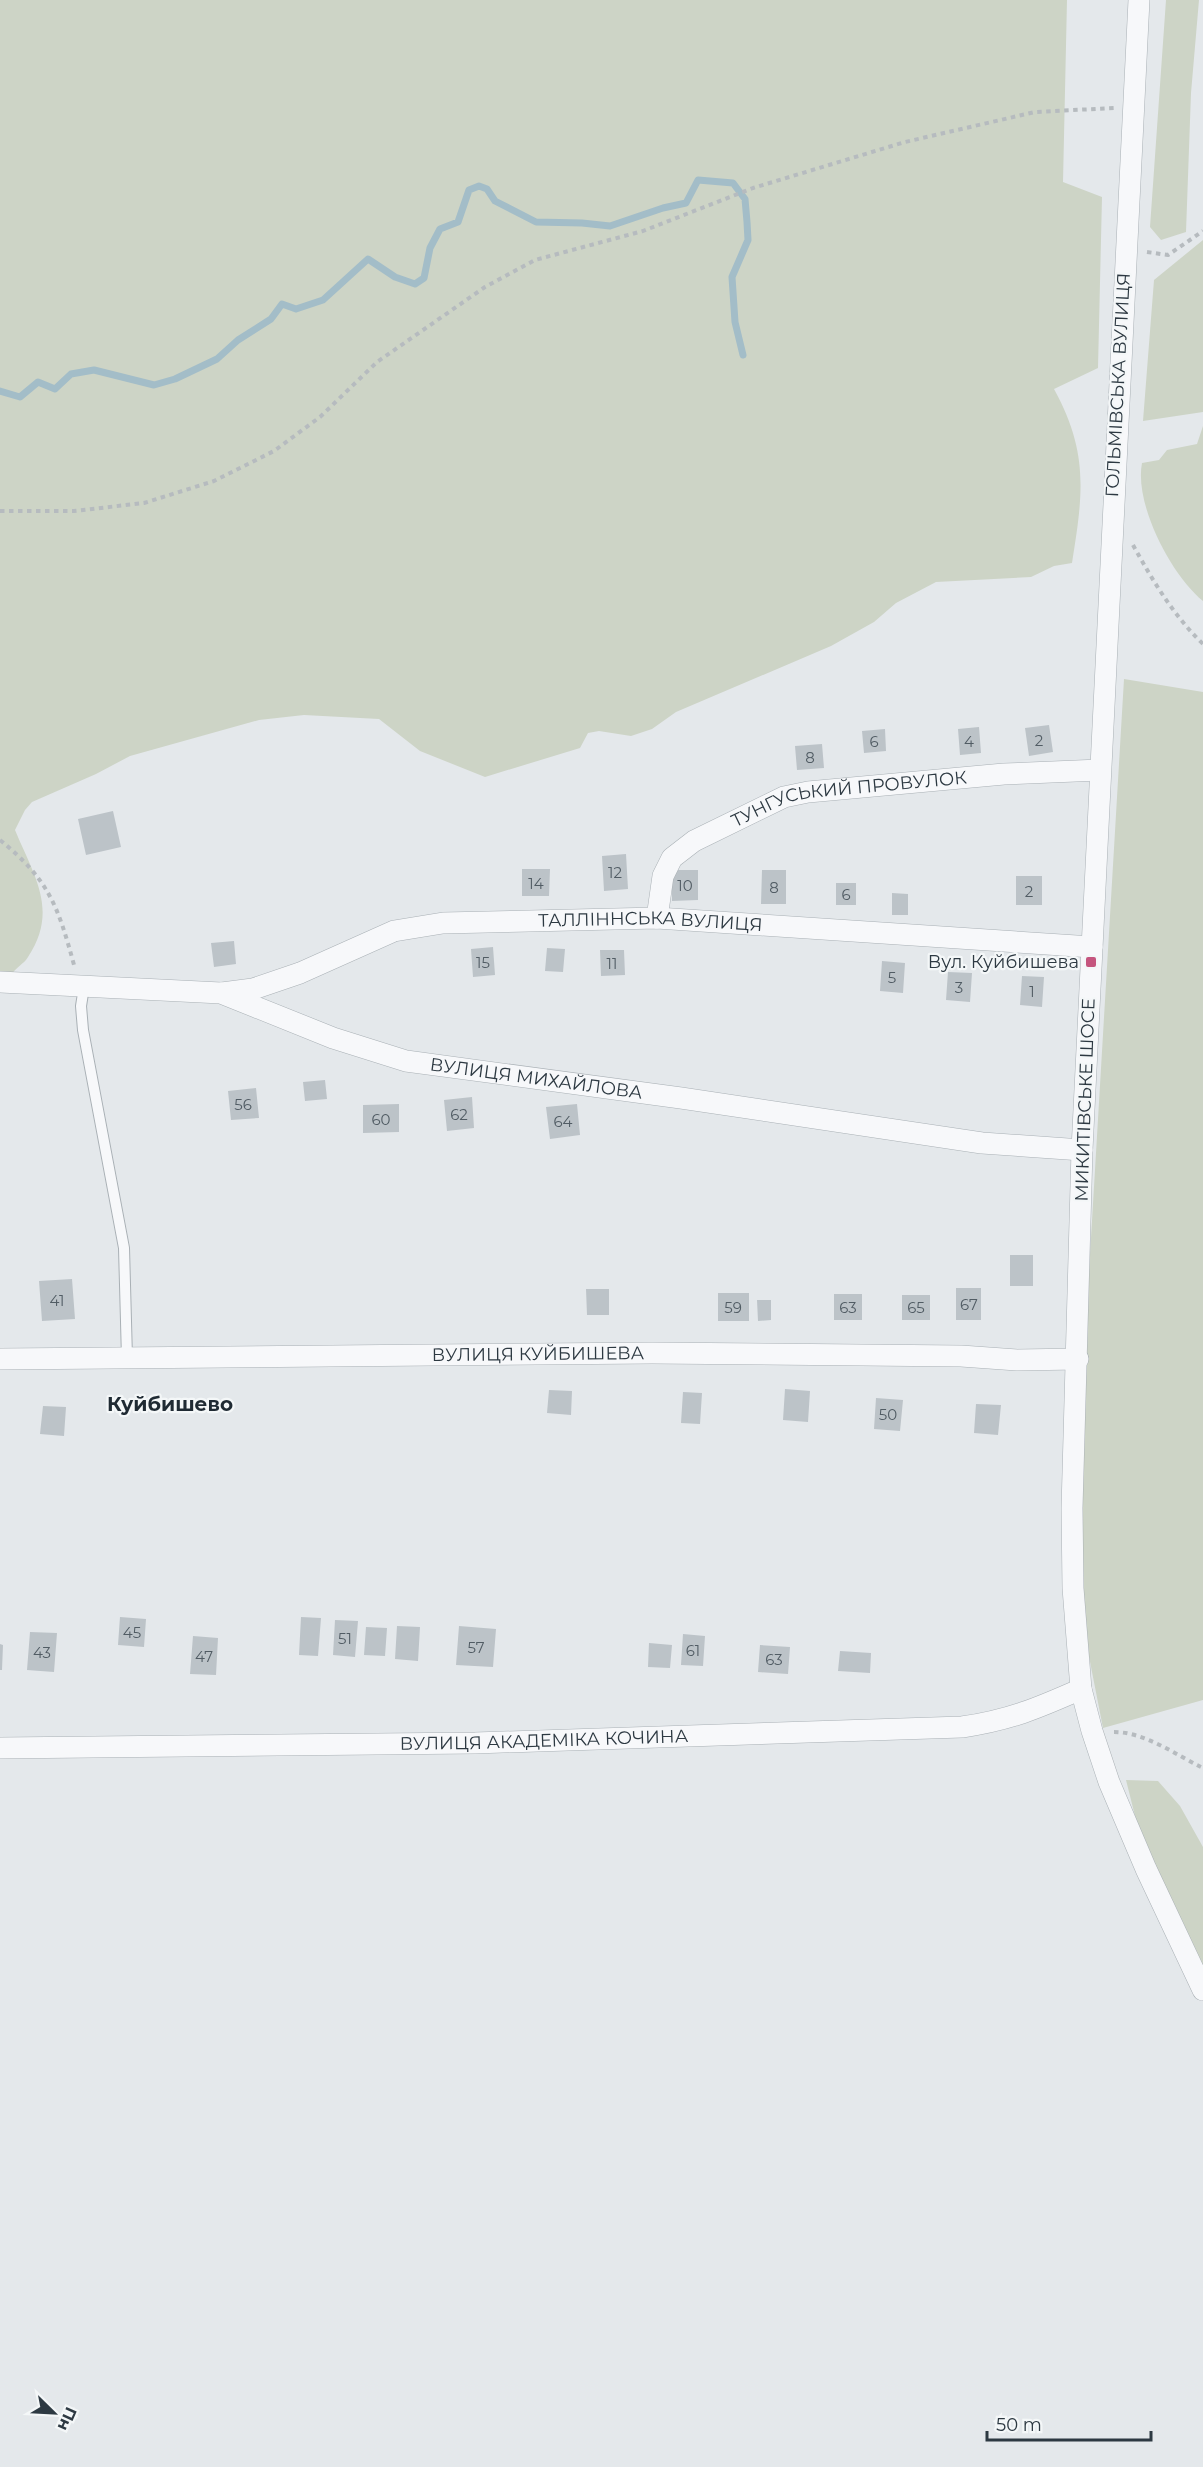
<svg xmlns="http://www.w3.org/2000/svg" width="1203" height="2467" font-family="Montserrat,sans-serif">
	<rect width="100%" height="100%" fill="#e4e8eb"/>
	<path fill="#cdd4c6" d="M0 0H1067L1063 182 1102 197 1098 368 1054 389C1089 453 1083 494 1072 563L1054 566 1031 577 936 582 896 603 874 622 831 646 676 712 652 729 631 736 599 731 588 733 580 748 485 777 420 751 379 719 304 715 259 720 130 756 96 774 32 802 25 810 15 830C34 876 59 910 28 957 24 964 16 967 12 974L0 973Z
		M1166 0H1199L1191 93 1186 232 1161 240 1150 227Z
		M1203 240V412L1143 421 1154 280Z
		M1203 426V601C1171 575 1134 504 1142 463L1159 460 1167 450 1197 444Z
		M1124 679 1203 692V1700L1103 1728 1082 1621 1079 1507 1084 1356Z
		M1126 1780 1158 1781 1180 1806 1203 1847V1971L1138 1828Z"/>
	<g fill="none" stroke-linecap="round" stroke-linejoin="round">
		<path stroke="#a3bdc8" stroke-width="7" d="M0 391 20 397 38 382 55 389 71 374 94 370 154 385 175 379 217 359 238 340 271 319 282 304 296 309 323 300 368 259 395 277 415 284 424 278 430 248 440 229 458 222 469 190 479 186 487 189 495 201 536 222 582 223 610 226 663 208 686 203 698 180 733 183 745 199 747 222 748 240 732 277 735 322 743 355"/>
	</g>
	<path fill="#bcc3c8" d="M1049 725 1053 752 1029 756 1025 728Z
		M979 727 981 753 960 755 958 729Z
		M885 729 886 751 864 753 862 731Z
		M822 744 824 768 797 770 795 746Z
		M113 811 121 847 86 855 78 819Z
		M626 854 628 889 604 891 602 856Z
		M522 869H550L549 896H522Z
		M672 870H698V900L672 901Z
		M762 870H786V904H761Z
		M1016 876H1042V905H1016Z
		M836 883H856V905H836Z
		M892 893 908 894V915H892Z
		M234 941 236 964 214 967 211 943Z
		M493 947 495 975 473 977 471 949Z
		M547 948 565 949 563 972 545 971Z
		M600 950H624L625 975 601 976Z
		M882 961 905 963 903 993 880 991Z
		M948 972 972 973 970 1002 946 1000Z
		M1022 976 1044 977 1042 1007 1020 1005Z
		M325 1080 327 1099 305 1101 303 1082Z
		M256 1088 259 1118 231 1120 228 1091Z
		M472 1097 474 1128 447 1131 444 1100Z
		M399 1104V1132L363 1133V1105Z
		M577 1104 580 1135 550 1139 546 1107Z
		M1010 1255H1033V1286H1010Z
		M72 1279 75 1319 42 1321 39 1281Z
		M956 1288H981V1320H956Z
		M586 1289H609V1315H587Z
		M718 1293H749V1321H718Z
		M834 1294H862V1320H834Z
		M902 1295H930V1320H902Z
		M757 1300H771V1320L758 1321Z
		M785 1389 810 1391 808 1422 783 1420Z
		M549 1390 572 1391 571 1415 547 1413Z
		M683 1392 702 1393 700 1424 681 1423Z
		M876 1398 903 1400 900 1431 874 1429Z
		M976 1404 1001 1405 998 1435 974 1433Z
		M43 1406 66 1407 64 1436 40 1434Z
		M120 1617 146 1619 144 1647 118 1645Z
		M301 1617 321 1618 318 1656 299 1655Z
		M335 1620 358 1621 355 1657 333 1655Z
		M397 1626 420 1627 418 1661 395 1659Z
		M459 1626 496 1629 493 1667 456 1665Z
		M366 1627 387 1628 385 1656 364 1655Z
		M30 1632 57 1633 54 1672 27 1670Z
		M683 1634 705 1636 703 1666 681 1665Z
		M193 1636 218 1638 216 1675 190 1674Z
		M649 1643 672 1645 670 1668 648 1667Z
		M0 1644 3 1645 2 1670H0Z
		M760 1645 790 1647 788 1674 758 1672Z
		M840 1651 871 1653 870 1673 838 1671Z"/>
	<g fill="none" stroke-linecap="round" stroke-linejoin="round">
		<g stroke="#a9b0b5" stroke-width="12">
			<path id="service" d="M84 987 81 1006 83 1030 124 1248 127 1358"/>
		</g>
		<g stroke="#a9b0b5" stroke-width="22">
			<g id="minor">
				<path d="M1139 0 1082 1150 1072 1508 1073 1588 1081 1689 1092 1731 1109 1782 1146 1869 1203 1990"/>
				<path id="s1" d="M657 918 663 876 672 858 694 841 784 797 808 792 1004 774 1100 770"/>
				<path id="s2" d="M0 982 221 993 333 1038 406 1061 681 1098 982 1143 1082 1150"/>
				<path id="s3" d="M222 993 253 989 300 973 394 931 443 923 657 918 1092 947"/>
				<path id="s4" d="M0 1359 652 1353 961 1356 1017 1360 1078 1359"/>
				<path id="s5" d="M0 1748 475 1743 962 1727C1010 1720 1038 1708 1081 1689"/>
			</g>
		</g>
		<path stroke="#b6bbbf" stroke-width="4" stroke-dasharray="4.5 4.5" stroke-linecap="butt" d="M1147 252 1168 255 1203 231
			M0 511H74L144 503 214 481 274 451 320 417 377 362 485 287 535 260 643 231 753 188 905 142 1035 112 1114 108
			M1133 545C1153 581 1173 615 1203 644
			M0 840C49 880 58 906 74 965
			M1114 1732C1145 1732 1176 1755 1203 1768"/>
		<use href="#service" stroke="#f7f8fa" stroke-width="10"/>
		<use href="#minor" stroke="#f7f8fa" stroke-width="21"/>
	</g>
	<rect fill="#c5557e" stroke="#f4f7f8" stroke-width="2" x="1085" y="956" width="12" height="12" rx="3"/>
	<g text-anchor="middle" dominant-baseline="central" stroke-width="4.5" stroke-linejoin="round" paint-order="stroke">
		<g font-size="15" fill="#515c64">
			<text x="1039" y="740">2</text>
			<text x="874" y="741">6</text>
			<text x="969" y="741">4</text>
			<text x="810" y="757">8</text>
			<text x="615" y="872">12</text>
			<text x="536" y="883">14</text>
			<text x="685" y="885">10</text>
			<text x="774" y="887">8</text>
			<text x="1029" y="891">2</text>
			<text x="846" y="894">6</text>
			<text x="483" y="962">15</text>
			<text x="612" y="963">11</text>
			<text x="892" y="977">5</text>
			<text x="959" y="987">3</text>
			<text x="1032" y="991">1</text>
			<text x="243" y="1104">56</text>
			<text x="459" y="1114">62</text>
			<text x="381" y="1119">60</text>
			<text x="563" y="1121">64</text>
			<text x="57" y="1300">41</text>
			<text x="969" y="1304">67</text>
			<text x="733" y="1307">59</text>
			<text x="848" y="1307">63</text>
			<text x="916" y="1307">65</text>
			<text x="888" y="1414">50</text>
			<text x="132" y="1632">45</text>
			<text x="345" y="1638">51</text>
			<text x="476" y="1647">57</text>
			<text x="693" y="1650">61</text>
			<text x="42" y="1652">43</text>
			<text x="204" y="1656">47</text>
			<text x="774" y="1659">63</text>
		</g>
		<g font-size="18" fill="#2d3942" stroke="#f4f7f8">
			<text transform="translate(1118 385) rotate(-87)">ГОЛЬМІВСЬКА ВУЛИЦЯ</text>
			<text stroke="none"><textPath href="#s1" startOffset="254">ТУНГУСЬКИЙ ПРОВУЛОК</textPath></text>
			<text stroke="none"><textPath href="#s3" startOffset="441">ТАЛЛІННСЬКА ВУЛИЦЯ</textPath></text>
			<text stroke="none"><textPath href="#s2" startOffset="550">ВУЛИЦЯ МИХАЙЛОВА</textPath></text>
			<text transform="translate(1085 1100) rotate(-88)">МИКИТІВСЬКЕ ШОСЕ</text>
			<text stroke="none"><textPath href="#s4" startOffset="538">ВУЛИЦЯ КУЙБИШЕВА</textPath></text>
			<text stroke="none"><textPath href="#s5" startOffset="544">ВУЛИЦЯ АКАДЕМІКА КОЧИНА</textPath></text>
		</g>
		<g font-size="18" fill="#2d3942" stroke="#f4f7f8" text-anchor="end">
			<text x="1079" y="962">Вул. Куйбишева</text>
		</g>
		<g font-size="20" font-weight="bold" fill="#1f2a33" stroke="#f4f7f8">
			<text x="170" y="1404">Куйбишево</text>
		</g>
	</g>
	<g transform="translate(54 2413) rotate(114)" stroke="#f4f7f8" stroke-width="4.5" paint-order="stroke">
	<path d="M0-4.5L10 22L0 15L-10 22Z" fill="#2d3942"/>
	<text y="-9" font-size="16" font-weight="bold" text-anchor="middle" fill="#2d3942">Пн</text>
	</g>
	<path d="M987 2431v9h164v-9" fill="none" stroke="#2d3942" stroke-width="3"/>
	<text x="996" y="2431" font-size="18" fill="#2d3942" stroke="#f4f7f8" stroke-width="4.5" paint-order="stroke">50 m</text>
</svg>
